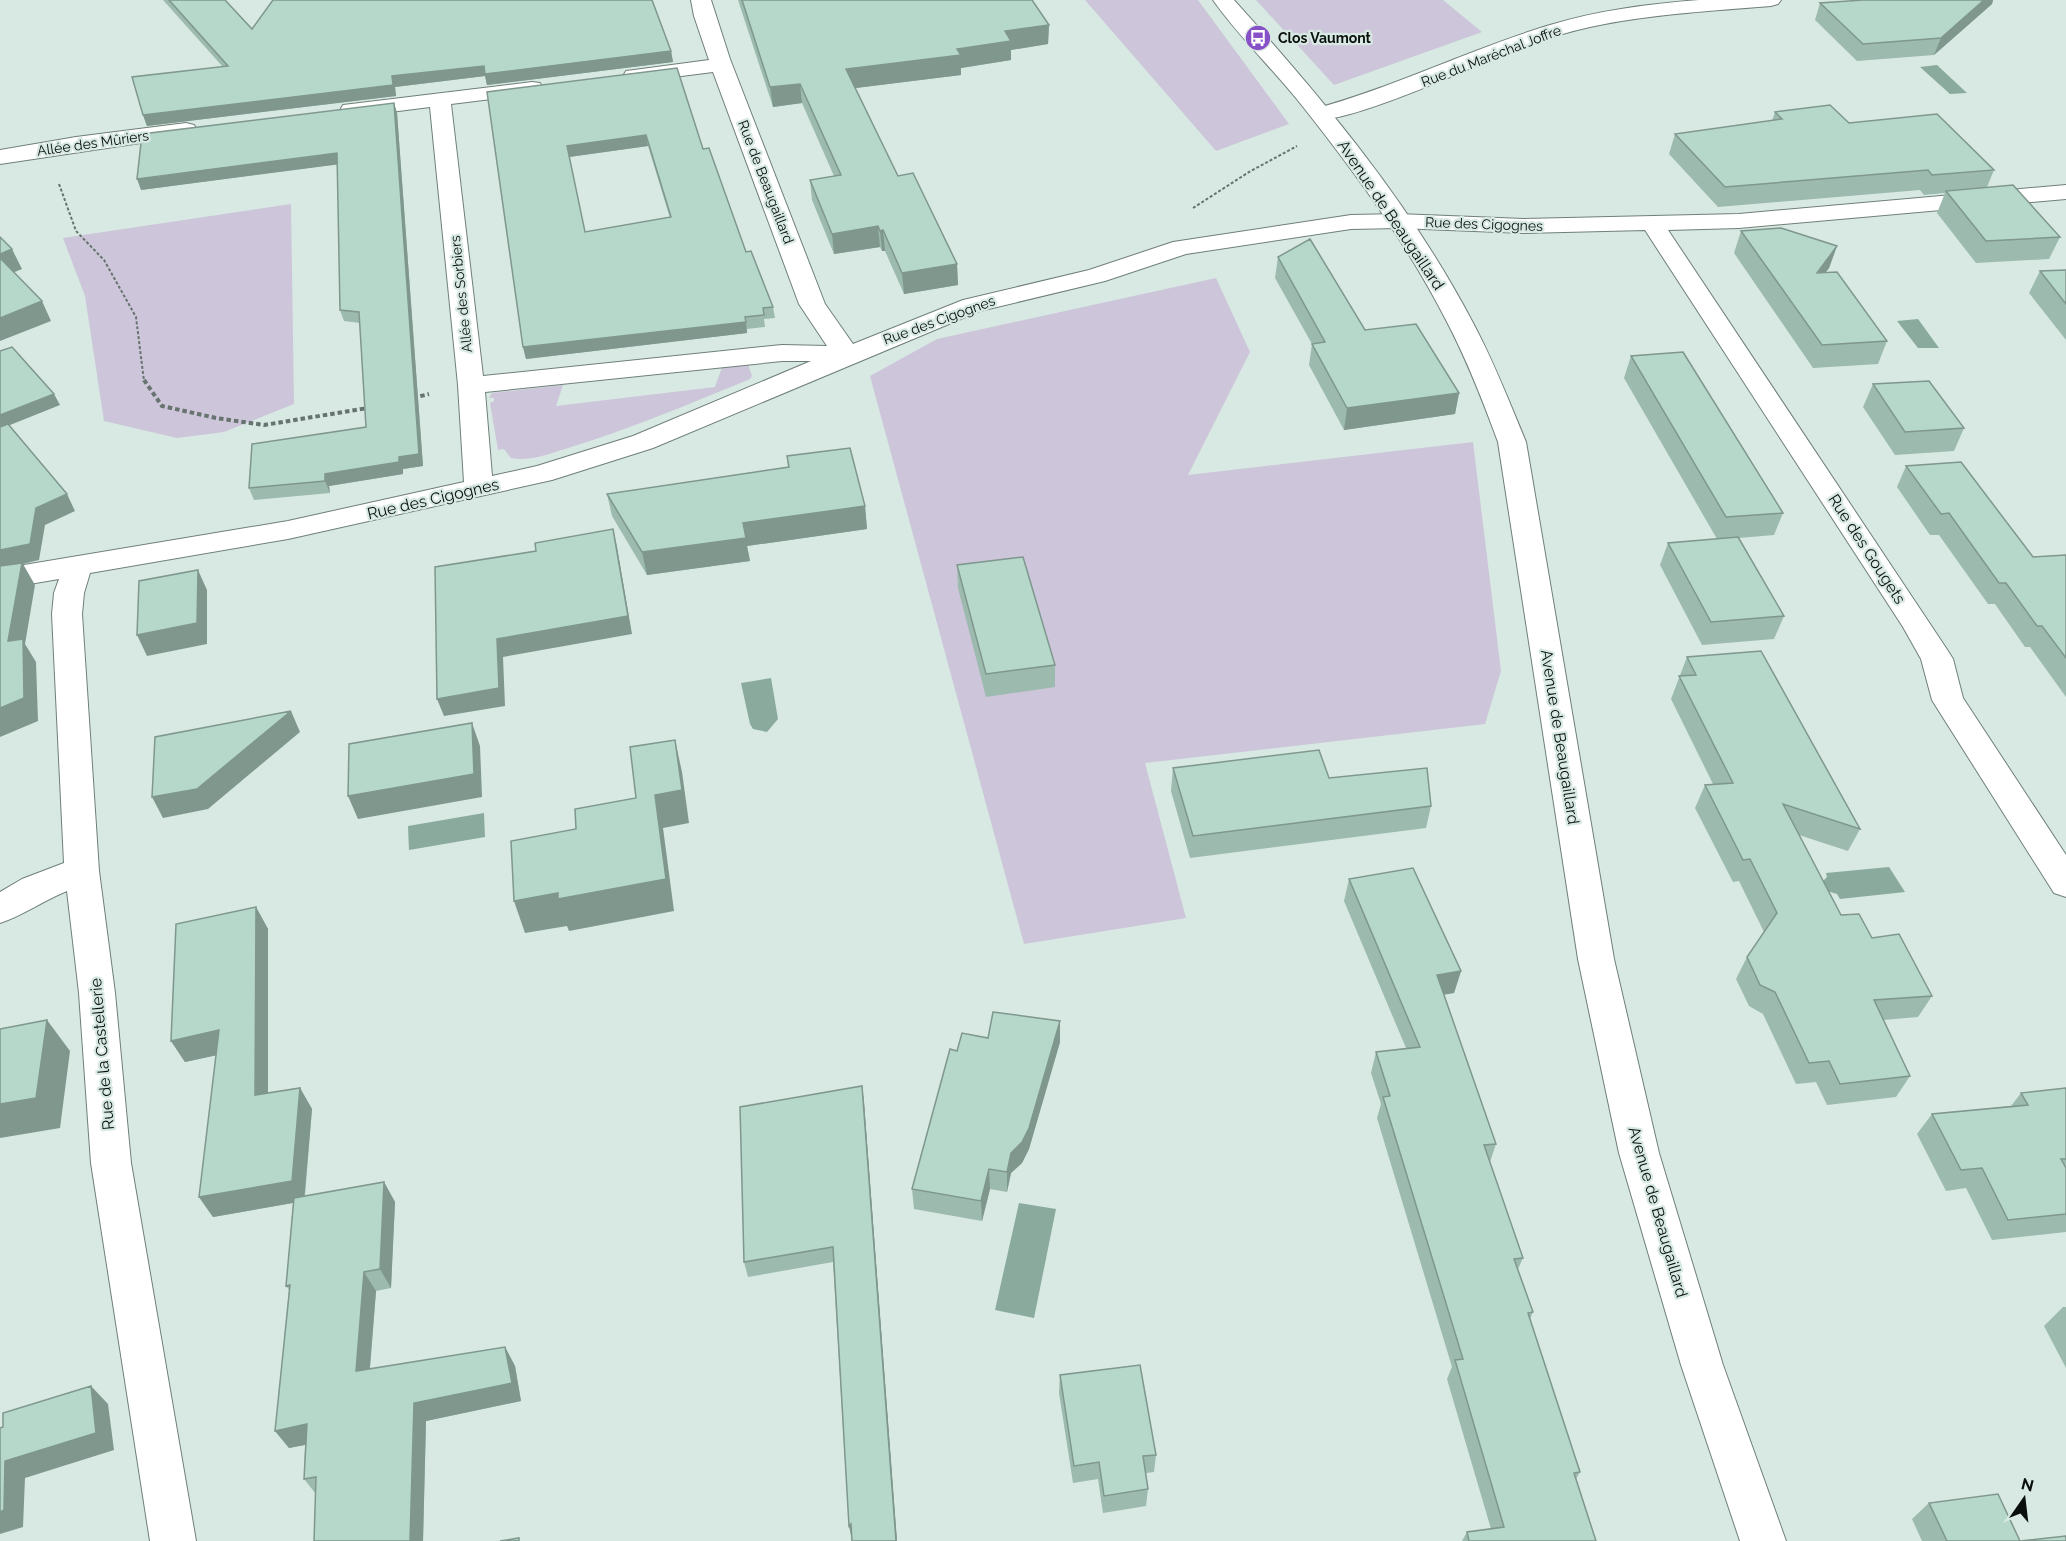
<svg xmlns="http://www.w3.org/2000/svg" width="2066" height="1541" font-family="Raleway,sans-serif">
	<rect width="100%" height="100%" fill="#d7e9e2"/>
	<path fill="#cdc5da" d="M1085 0H1198L1289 124 1216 151Z
		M1256 0H1443L1482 32 1334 85Z
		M291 204 294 404 224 432 177 438 104 421 85 296 63 238Z
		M1216 278 1250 352 1188 475 1473 442 1501 671 1485 724 1145 763 1186 918 1024 944 870 376 937 339Z
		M748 364 752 376 750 379C689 404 628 430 565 449 548 454 529 462 511 458L504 449 498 450 490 403 494 401V398H489L492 393 563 385 556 406 715 387 722 367Z"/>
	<path fill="#89aa9d" d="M1937 65 1967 93 1950 94 1920 67Z
		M1918 319 1939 348H1918L1897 321Z
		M771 678 778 719 767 732 753 729 750 724 741 683Z
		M484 813 485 837 409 850 408 826Z
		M1889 867 1905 892 1840 899 1837 894 1827 891 1822 882 1827 877 1826 873Z
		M1019 1203 1056 1209 1034 1318 995 1310Z"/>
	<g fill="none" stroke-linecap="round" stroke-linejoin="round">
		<g stroke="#6f7f78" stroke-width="2">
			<path id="minor" d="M691 0H711L730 59 825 304 853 344 963 300 1089 270 1173 242 1351 215 1398 214 1524 219 1739 214 2066 185V199L1739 228 1668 230 1948 651 1953 659 1963 698 2066 855V897L2054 893 1937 708 1932 700 1921 659 1903 627 1645 230 1524 233 1398 228 1351 229 1186 254 1105 281 980 311 653 448 552 480 288 539 90 573 84 593 82 614 99 871 115 993 131 1163 196 1541H150L91 1163 79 993 67 891C44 900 24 915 0 923V892L22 879 64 863 52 614 54 593 59 579 0 589V569L288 521 464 482 458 385 430 107 351 117 343 115 340 110 343 105 532 82 540 83 543 88 540 93 532 94 451 104 483 376 782 345 827 346 799 304 713 72 634 82 626 81 623 76 626 71 634 70 709 60 694 16ZM782 361H811L633 436 537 466 492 476 485 392Z
				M1699 0H1781L1778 4 1771 6C1711 11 1649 14 1590 27 1548 36 1508 53 1469 69 1441 81 1340 125 1314 119L1311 114 1314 109C1395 87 1470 49 1550 25 1599 10 1649 4 1699 0Z
				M186 123 194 125 197 130 194 135 0 164V150L76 137Z"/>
		</g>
		<g stroke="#6f7f78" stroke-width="2">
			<path id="major" d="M1213 0H1234C1323 99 1410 203 1472 321 1493 360 1509 401 1526 442L1614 959 1659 1153 1723 1365 1786 1541H1740L1681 1365 1619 1153 1578 959 1498 442C1483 401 1467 360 1446 320 1407 244 1357 175 1304 108 1276 72 1239 37 1213 0Z"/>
		</g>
		<path stroke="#67736e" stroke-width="2" stroke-dasharray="3 2" stroke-linecap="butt" d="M59 184 76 231 104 260 136 317 144 381
			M1193 208 1249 172 1297 146"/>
		<path stroke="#67736e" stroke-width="4" stroke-dasharray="4.5 3" stroke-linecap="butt" d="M144 380 162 406 216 418 264 425 368 408
			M413 398 429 394"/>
		<use href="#minor" fill="#fff" fill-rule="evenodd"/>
		<use href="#major" fill="#fff" fill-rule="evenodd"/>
	</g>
	<path fill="#9cbaae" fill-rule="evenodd" d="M163 0H225L252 29 671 51 673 62 487 85 485 76 395 87 396 96 147 126 143 115 223 67Z
		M738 0H1032L1049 25 1048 44 1011 50V60L961 68V75L855 88 898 176 957 264 958 285 904 294 885 251H882L880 247 834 254 812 200 810 180 834 176 802 103 773 107Z
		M1863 0H1993L1992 4 1934 55 1857 61 1815 20 1820 3Z
		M487 92 703 149 746 252 773 307 775 318 764 319 765 327 747 329V333L526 359 523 347ZM648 146 670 218 585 232 569 157Z
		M394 103 397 113 423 466 403 469V474L329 486 330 493 254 500 249 488 366 427 360 323 344 321 340 310 338 164 141 190Z
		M1775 112 1849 123 1994 170 1987 187 2060 237 2049 259 1976 263 1937 213 1945 193 1924 195 1920 190 1718 207 1669 154 1675 134 1772 121Z
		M1741 231 1837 246 1829 268 1826 272 1887 341 1878 364 1813 368 1734 253Z
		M1278 257 1365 330 1459 393 1455 414 1344 430 1309 365 1312 344 1275 278Z
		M2066 270V340L2029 293 2040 271Z
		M1631 356 1783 513 1774 535 1739 538 1784 616 1774 639 1702 645 1660 565 1668 543 1717 539 1624 378Z
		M1873 384 1964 428 1954 451 1895 455 1863 407Z
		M787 456 865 506 867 529 747 546 750 561 647 575 612 516 607 494 788 467Z
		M1906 466 2033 557 2066 555V697L2030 647H2025L1995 604H1988L1939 535H1930L1897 487Z
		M957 565 1055 665V687L986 697 958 588Z
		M1687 657 1860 829 1848 851 1799 835 1841 915 1872 938 1932 996 1918 1017 1883 1020 1910 1076 1896 1097 1827 1105 1816 1082 1796 1084 1763 1014 1749 1006 1736 979 1747 957 1764 932 1739 881 1733 882 1695 808 1705 785 1713 784 1671 699Z
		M1173 768 1329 778 1431 806 1426 828 1190 858 1171 791Z
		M1349 879 1461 971 1454 993 1444 994 1496 1144 1490 1162 1523 1258 1518 1269 1533 1312 1530 1319 1580 1472 1576 1479 1596 1541H1462L1467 1532 1491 1529 1447 1379 1452 1367 1377 1118 1381 1104 1371 1073 1376 1052 1406 1048 1344 901Z
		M256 907 268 929V1093L300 1088 312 1109 305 1196 384 1182 395 1202 391 1288 376 1291 370 1369 505 1347 515 1366 521 1401 426 1421 423 1541H314L316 1494 304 1479 305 1445 289 1448 275 1431 289 1290 286 1286 293 1203 213 1217 199 1197 216 1055 185 1062 171 1041Z
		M988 1038 1060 1042 1029 1149 1022 1163 1011 1173 1007 1192 990 1189 982 1221 914 1209 912 1189 957 1051Z
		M862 1086 864 1102 897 1541H852V1538V1539L849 1526 833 1262 748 1277 744 1262Z
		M2066 1088V1232L1992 1240 1966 1188 1946 1191 1917 1134 1932 1114 2011 1106 2021 1093Z
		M2063 1307H2066V1368L2044 1326Z
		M1060 1375 1156 1455 1154 1472 1146 1473 1148 1489 1146 1506 1103 1513 1098 1479 1073 1483 1059 1393Z
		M1929 1503 2020 1541H2066H1922L1912 1519Z"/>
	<path fill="#7f978d" d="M1984 0H1993L1992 4 1934 55 1941 38Z
		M1049 25 1048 44 1011 50V60L961 68V75L848 89 846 69 957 49 1005 31Z
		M671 51 673 62 487 85 485 76 395 87 396 96 147 126 143 115 392 76 484 66Z
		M800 84 802 103 773 107 770 87Z
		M394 103 397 113 423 466 403 469V474L329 486 330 493 325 481V474L399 462Z
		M646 135 648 146 569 157 567 146Z
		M337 153 341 164 141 190 137 179Z
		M878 226 880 247 834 254 832 234Z
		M883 230 885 251H882L880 231Z
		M1837 246 1829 268 1808 295 1817 273Z
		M12 249 22 269 7 275 0 261V254Z
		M957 264 958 285 904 294 902 273Z
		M42 301 51 321 0 341V318Z
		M746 322 747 333 526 359 523 347Z
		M1459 393 1455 414 1344 430 1347 408Z
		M54 394 60 405 0 429V415Z
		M67 494 75 511 45 525 39 560 23 564 35 585 25 644 36 662 38 721 0 737V708L8 641 0 568V550L36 508Z
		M865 506 867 529 747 546 750 561 647 575 642 552 743 523Z
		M613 529 617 547 632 634 503 657 505 706 444 716 437 699 497 639Z
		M198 570 207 590V644L147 656 137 635Z
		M291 711 300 732 208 809 163 818 152 797Z
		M472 723 480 746 482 797 358 819 348 796Z
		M675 740 682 772 689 823 663 828 674 911 569 931 567 926 525 933 514 901 655 795Z
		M256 907 268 929V1116L255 1095Z
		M1461 971 1454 993 1431 997 1437 975Z
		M47 1020 70 1051 60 1128 0 1138V1104Z
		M1060 1021V1042L1029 1149 1022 1163 1011 1173 1007 1192V1172L1011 1153Z
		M219 1030 232 1052 185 1062 171 1041Z
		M862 1086 864 1102 897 1541H896Z
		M300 1088 312 1109 304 1201 213 1217 199 1197Z
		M989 1169 990 1189 982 1221 981 1201Z
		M384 1182 395 1202 391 1288 380 1269Z
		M364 1272 376 1291 368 1390 356 1371Z
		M505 1347 515 1366 521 1401 426 1421 423 1541H410L414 1403Z
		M91 1386 108 1404 114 1450 25 1478 23 1527 0 1534V1512L5 1461Z
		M307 1424 320 1442 289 1448 275 1431Z
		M851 1524 854 1537 852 1539 849 1526Z"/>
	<path fill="#b5d8ca" stroke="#7f978d" stroke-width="1.5" fill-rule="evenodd" d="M169 0H225L252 29 273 0H652L671 51 485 74 484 66 392 76 393 85 143 115 132 77 228 66Z
		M742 0H1032L1049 25 1005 31 1011 41 957 49 961 55 846 69 898 176 913 173 957 264 902 273 883 230 880 231 878 226 832 234 810 180 841 175 800 84 770 87Z
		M1863 0H1984L1941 38 1863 44 1820 3Z
		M677 68 703 149 709 148 746 252 751 251 773 307 763 308 764 315 745 317 746 322 523 347 487 92ZM646 135 671 217 585 232 567 146Z
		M394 103 419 454 399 457V462L325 474V481L249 488 252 444 366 427 359 312 340 310 337 153 137 179 142 134Z
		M1830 105 1849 123 1937 114 1994 170 1932 175 1928 170 1725 187 1675 134 1782 119 1775 112Z
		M2013 185 2060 237 1986 241 1946 191Z
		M1781 228 1837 246 1817 273 1837 272 1887 341 1822 345 1741 231Z
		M0 237 12 249 0 254Z
		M1310 239 1365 330 1416 324 1459 393 1347 408 1312 344 1325 342 1278 257Z
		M0 258 42 301 0 318Z
		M2066 270V304L2040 271Z
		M12 347 54 394 0 415V351Z
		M1683 352 1783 513 1726 517 1631 356Z
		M1929 381 1964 428 1905 432 1873 384Z
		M8 424 67 494 36 508 30 544 0 550V427Z
		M850 448 865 506 743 523 746 538 642 552 607 494 789 467 787 456Z
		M1961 462 2033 557 2066 555V658L2042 626H2037L2006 583H1999L1949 513 1941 514 1906 466Z
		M613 529 628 616 497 639 499 688 437 699 435 567 536 551 535 543Z
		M1738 537 1784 616 1711 622 1668 543Z
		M1023 557 1055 665 986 674 957 565Z
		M22 563 8 641 23 639 24 698 0 708V566Z
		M198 570 197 623 137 635 139 581Z
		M1761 651 1860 829 1783 804 1841 915 1859 914 1872 938 1899 934 1932 996 1874 1000 1910 1076 1840 1084 1829 1061 1809 1063 1775 992 1760 985 1747 957 1777 913 1750 859 1743 860 1705 785 1733 783 1679 676 1696 675 1687 657Z
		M291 711 197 789 152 797 155 737Z
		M472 723 474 774 348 796 349 744Z
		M675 740 682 790 655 795 666 879 558 899V893L514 901 511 841 576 829 575 809 636 798 630 747Z
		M1319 750 1329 778 1427 768 1431 806 1193 836 1173 768Z
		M1413 868 1461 971 1437 975 1496 1144 1484 1145 1523 1258 1514 1259 1533 1312 1528 1313 1580 1472 1574 1473 1596 1541H1469L1467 1532 1504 1527 1455 1360 1463 1359 1383 1097 1390 1096 1376 1052 1420 1047 1349 879Z
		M256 907 255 1095 300 1088 292 1181 199 1197 219 1030 171 1041 176 924Z
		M993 1012 1060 1021 1029 1128 1022 1142 1011 1153 1007 1172 989 1169 981 1201 912 1189 950 1049 957 1051 962 1033 988 1038Z
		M47 1020 36 1098 0 1104V1029Z
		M862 1086 896 1541H852L851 1524 849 1526 833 1247 744 1262 740 1107Z
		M2066 1088V1159H2061L2066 1168V1214L2008 1220 1982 1168 1961 1170 1932 1114 2028 1105 2021 1093Z
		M384 1182 380 1269 364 1272 356 1371 505 1347 512 1383 414 1403 410 1541H314L316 1477 304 1479 307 1424 275 1431 290 1285 286 1286 294 1198Z
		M1140 1365 1156 1455 1143 1456 1148 1489 1104 1496 1099 1462 1074 1466 1060 1375Z
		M91 1386 96 1433 5 1461 4 1510 0 1512V1428L3 1427V1413Z
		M1998 1494 2020 1541 2066 1536V1541H1947L1929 1503Z
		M519 1538V1541H500Z"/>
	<defs>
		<g id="bus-disc" transform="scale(1.35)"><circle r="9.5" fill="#8750c7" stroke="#d7e9e2"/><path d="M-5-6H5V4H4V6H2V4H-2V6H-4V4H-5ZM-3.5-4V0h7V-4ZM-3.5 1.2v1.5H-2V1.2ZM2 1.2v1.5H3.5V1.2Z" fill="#fff"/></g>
	</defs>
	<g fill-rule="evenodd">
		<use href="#bus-disc" x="1258" y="38"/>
	</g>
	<g text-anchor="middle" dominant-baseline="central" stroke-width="4.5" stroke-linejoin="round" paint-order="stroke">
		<g font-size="14" font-weight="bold" fill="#090f0c" stroke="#d7e9e2" text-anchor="start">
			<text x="1278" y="38">Clos Vaumont</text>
		</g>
		<g font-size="14" fill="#090f0c" stroke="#d7e9e2">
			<text transform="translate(1491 56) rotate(-21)">Rue du Maréchal Joffre</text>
			<text transform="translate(93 143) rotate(-8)">Allée des Mûriers</text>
			<text transform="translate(766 182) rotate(69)">Rue de Beaugaillard</text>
			<text transform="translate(1484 224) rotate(2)">Rue des Cigognes</text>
			<text transform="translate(461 294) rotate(-96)">Allée des Sorbiers</text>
			<text transform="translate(939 320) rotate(-20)">Rue des Cigognes</text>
		</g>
		<g font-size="16" fill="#090f0c" stroke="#d7e9e2">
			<text transform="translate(1391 215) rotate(56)">Avenue de Beaugaillard</text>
			<text transform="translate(433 499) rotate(-13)">Rue des Cigognes</text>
			<text transform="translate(1867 549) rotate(57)">Rue des Gougets</text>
			<text transform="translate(1560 737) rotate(81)">Avenue de Beaugaillard</text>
			<text transform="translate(102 1054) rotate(-95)">Rue de la Castellerie</text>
			<text transform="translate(1658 1212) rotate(74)">Avenue de Beaugaillard</text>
		</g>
	</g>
	<g transform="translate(2024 1499) rotate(14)" stroke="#d7e9e2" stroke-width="4.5" paint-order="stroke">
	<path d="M0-4.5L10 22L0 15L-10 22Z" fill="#090f0c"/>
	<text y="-9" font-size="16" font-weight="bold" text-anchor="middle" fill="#090f0c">N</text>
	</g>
</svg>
